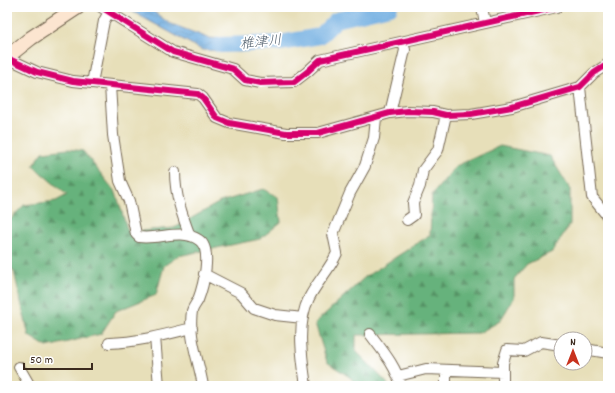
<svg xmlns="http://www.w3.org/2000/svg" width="615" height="393" font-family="Dekko,'Klee One',sans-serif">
	<defs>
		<pattern id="forest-firs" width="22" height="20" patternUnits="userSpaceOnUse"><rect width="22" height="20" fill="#66b27b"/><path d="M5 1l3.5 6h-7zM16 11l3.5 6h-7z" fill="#559164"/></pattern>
		<pattern id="water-waves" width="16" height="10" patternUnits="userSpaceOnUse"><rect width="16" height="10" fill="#6dace0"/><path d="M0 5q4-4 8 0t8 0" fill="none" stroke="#5b8cb5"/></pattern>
	</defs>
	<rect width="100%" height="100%" fill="#fff"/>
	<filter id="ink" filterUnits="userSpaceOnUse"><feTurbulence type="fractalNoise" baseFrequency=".025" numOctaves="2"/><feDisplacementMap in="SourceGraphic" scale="8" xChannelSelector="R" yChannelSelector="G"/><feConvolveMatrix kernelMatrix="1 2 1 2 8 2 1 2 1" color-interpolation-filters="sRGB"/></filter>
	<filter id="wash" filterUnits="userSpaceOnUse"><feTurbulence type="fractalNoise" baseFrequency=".012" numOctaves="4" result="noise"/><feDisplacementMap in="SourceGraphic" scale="16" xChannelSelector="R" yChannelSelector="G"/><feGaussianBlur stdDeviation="0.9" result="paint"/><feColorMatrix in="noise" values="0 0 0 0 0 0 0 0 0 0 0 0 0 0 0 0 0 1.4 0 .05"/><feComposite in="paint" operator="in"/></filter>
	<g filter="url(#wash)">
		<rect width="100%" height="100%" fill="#e7dfb9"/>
		<path fill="url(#forest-firs)" stroke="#506e4c" d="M500 146 550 156 570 189V224L552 252 527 264 514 279V298L500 321 479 333 356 335V351L388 384 387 386H357L351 378 327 362 315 323 365 277 430 235 432 195 456 166Z
			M68 149 83 151 116 193 128 232 174 228 220 202 263 189 278 197 281 222 260 239 178 256 164 266 156 295 116 311 101 334 47 347 29 336 14 272 7 262V223L24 205 56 201 67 195 33 166 43 152Z"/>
		<path fill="url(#water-waves)" stroke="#546b7f" d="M124 7H147L169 23 208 38 241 40V52L202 50Z"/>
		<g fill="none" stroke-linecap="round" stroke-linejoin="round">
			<path stroke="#6dace0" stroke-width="16" d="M220 45 280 43 320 36 336 20 390 7"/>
		</g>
	</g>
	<g filter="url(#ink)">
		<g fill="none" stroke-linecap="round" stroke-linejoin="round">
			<g stroke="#776954" stroke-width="12">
				<path id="minor" d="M101 7 173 52 233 69 245 80 260 83 294 82 307 72 320 60 557 7
					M482 7 485 23
					M7 58 37 72 73 81 198 94 203 98 217 118 229 123 286 133H318L390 113 407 111 433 112 446 115 471 114 512 107 580 87 594 73 608 64
					M92 83 104 21 109 12
					M110 85 113 135 120 181 129 201 136 234 139 237C159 240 181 228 199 240 213 249 203 287 198 300 196 304 193 307 192 311 188 337 199 361 203 386
					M580 87 592 197 608 217
					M390 113 405 50 403 42
					M175 172C175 195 182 215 190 236
					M407 220 414 215 413 203 420 186 423 170 438 150 446 115
					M204 274 241 293 254 308 275 315 303 318
					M370 334C382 350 396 366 401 386
					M155 337 159 386
					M109 343C138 342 164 335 192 328
					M585 349 608 353
					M19 367 30 386
					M398 376 426 369 503 372
					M306 386C302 358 296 324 309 298 317 282 330 269 337 253L333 234 350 193 365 166 374 138 376 118
					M446 386V370
					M503 386V363L507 350 524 351 541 342 561 345"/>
			</g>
			<g stroke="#776954" stroke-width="16">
				<path id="secondary" d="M7 57 31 38 78 7"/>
			</g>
			<use href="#minor" stroke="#fff" stroke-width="10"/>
			<use href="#secondary" stroke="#fce5d0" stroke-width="14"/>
			<g stroke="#fff" stroke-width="8">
				<path id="cycleway" d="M101 7 173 52 233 69 245 80 260 83 294 82 307 72 320 60 557 7
					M7 58 37 72 73 81 198 94 203 98 217 118 229 123 286 133H318L390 113 407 111 433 112 446 115 471 114 512 107 580 87 594 73 608 64"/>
			</g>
			<use href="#cycleway" stroke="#d6006c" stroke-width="6"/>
		</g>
	</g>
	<g text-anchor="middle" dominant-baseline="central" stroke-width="3.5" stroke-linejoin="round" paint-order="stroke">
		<g font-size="14" font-style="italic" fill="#4f5e6c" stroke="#fff">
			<text transform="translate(261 43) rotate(-6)">椎津川</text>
		</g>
	</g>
	<rect width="615" height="393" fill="none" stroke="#fff" stroke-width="24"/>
	<g transform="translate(573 351)"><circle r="19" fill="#ffffff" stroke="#b1aaa5"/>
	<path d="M0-3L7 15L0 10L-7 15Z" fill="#c8321e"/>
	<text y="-6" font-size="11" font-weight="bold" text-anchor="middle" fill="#3b2a1e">N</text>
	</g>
	<path d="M24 363v6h68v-6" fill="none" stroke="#3b2a1e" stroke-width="2"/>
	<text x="30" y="363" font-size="12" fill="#3b2a1e" stroke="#ffffff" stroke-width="3" paint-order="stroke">50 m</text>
</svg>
